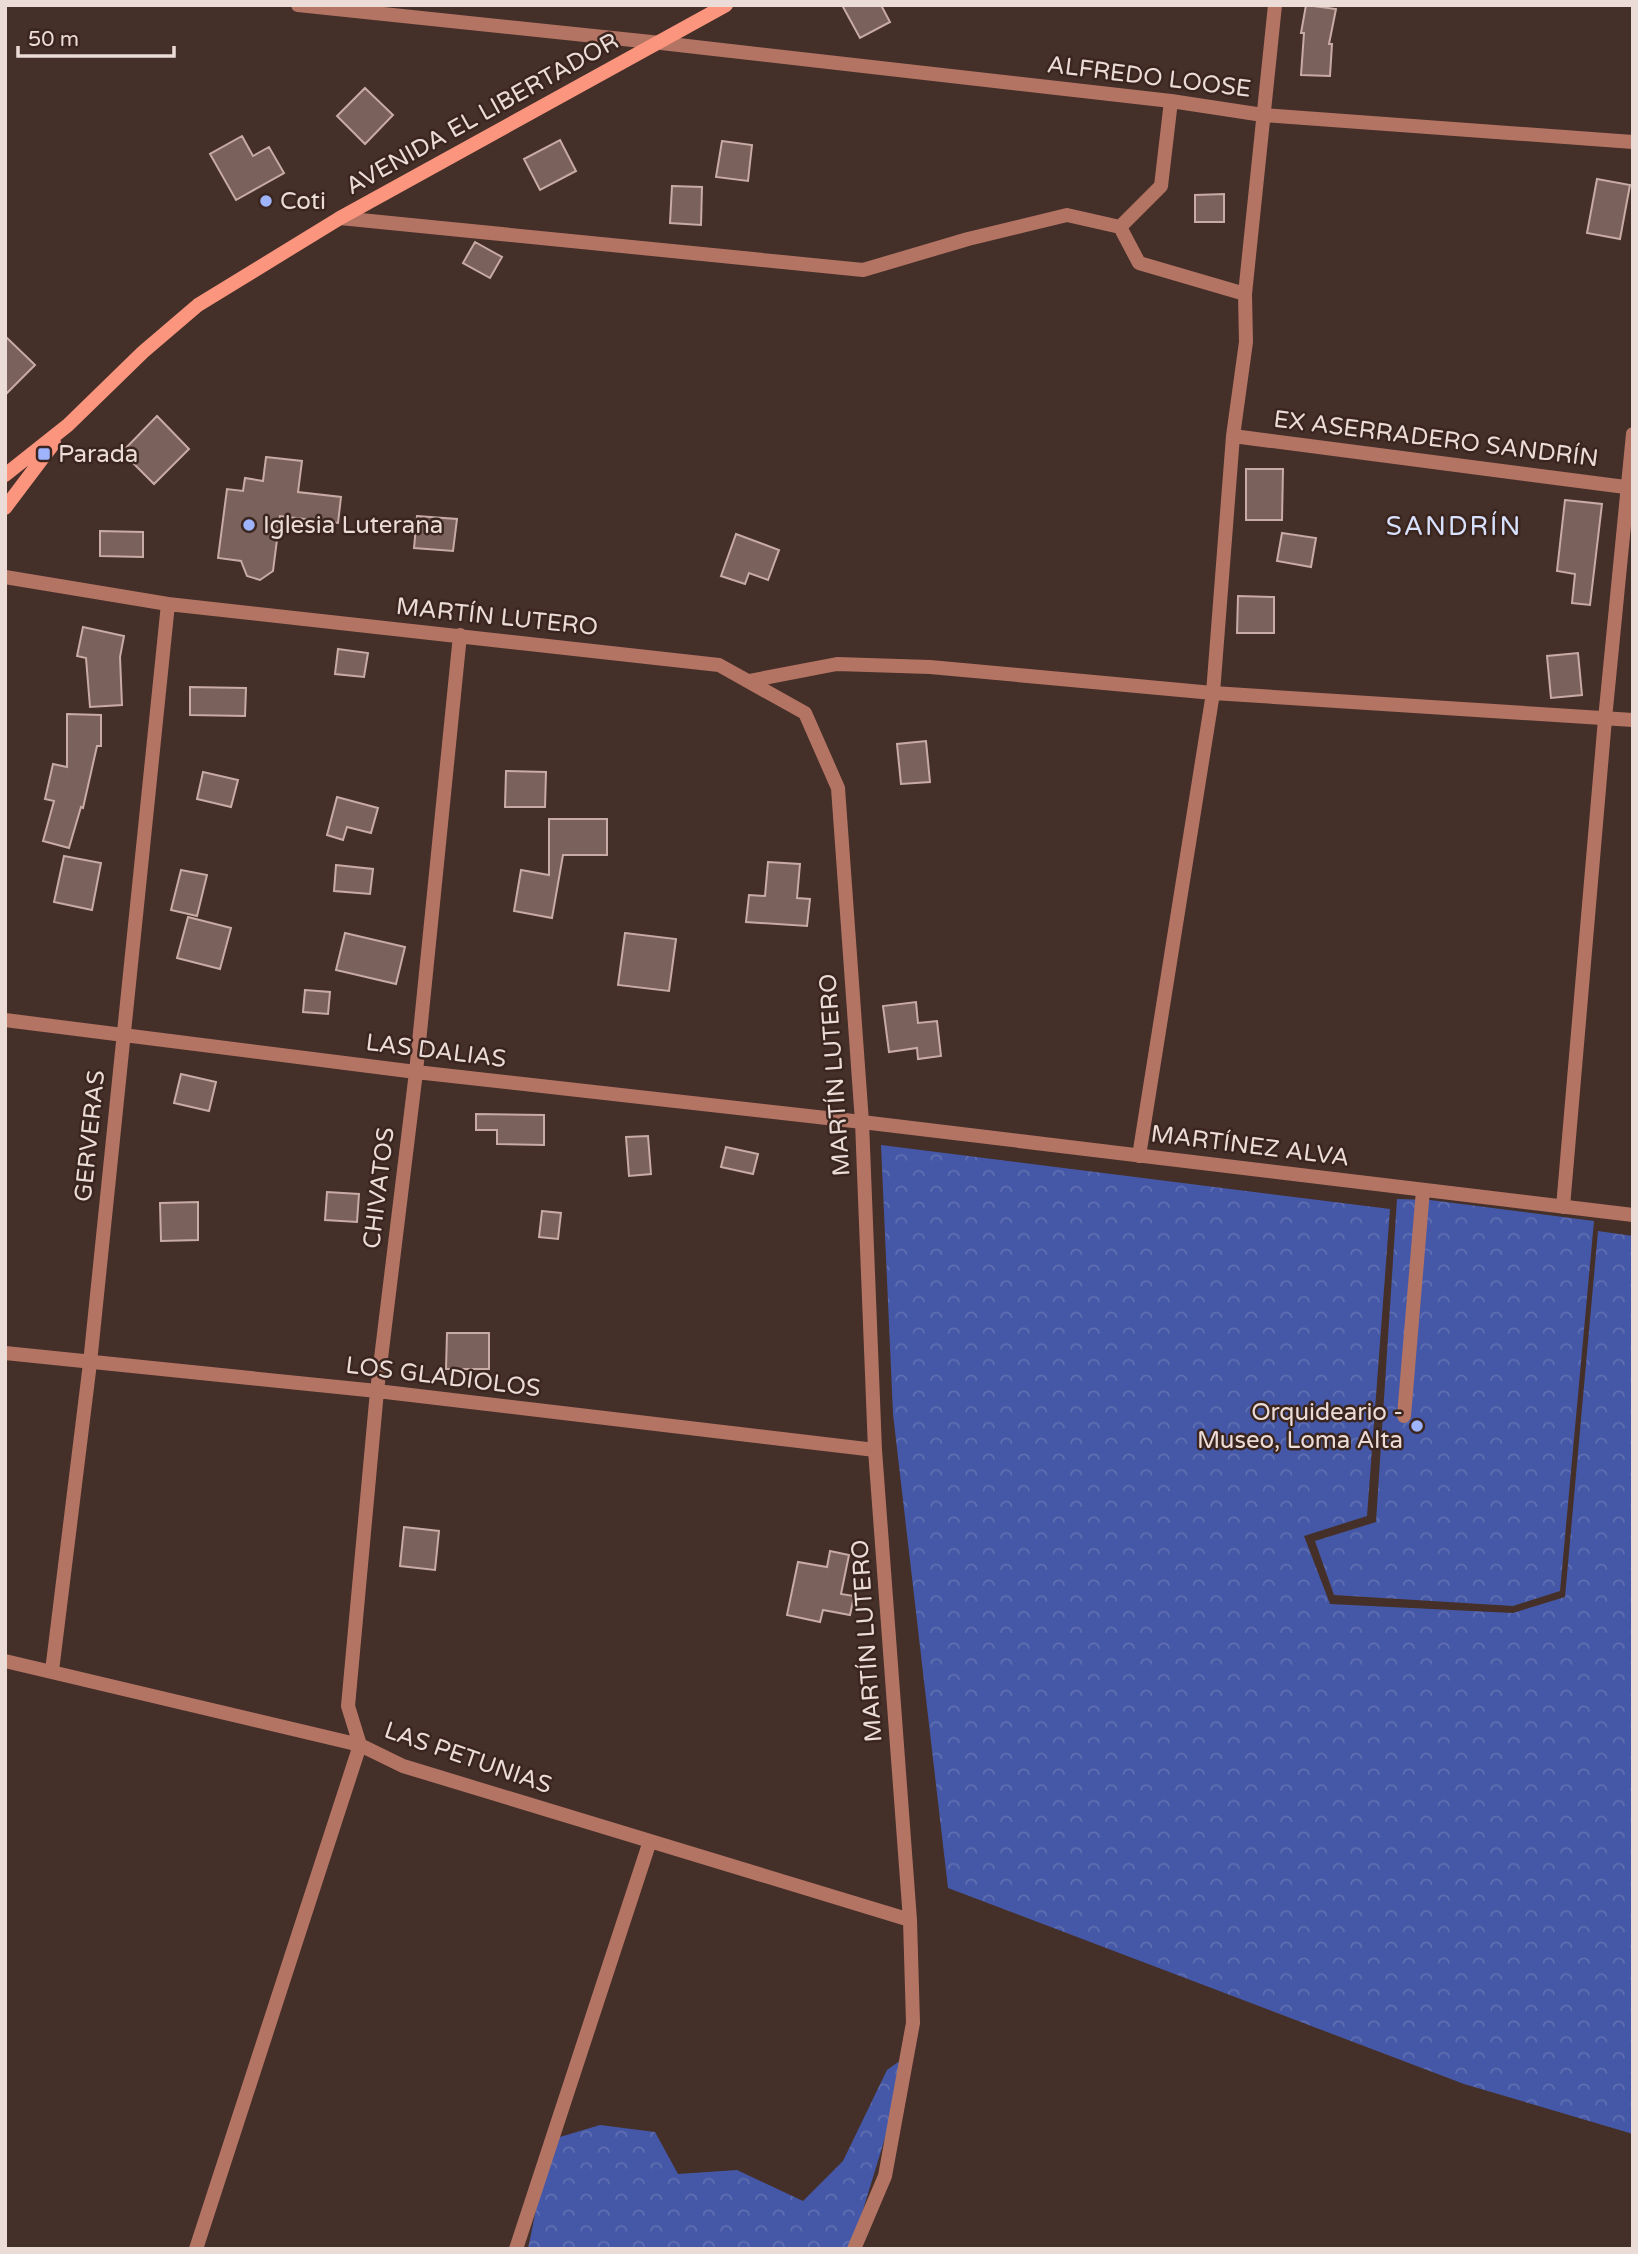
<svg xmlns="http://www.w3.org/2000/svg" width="1638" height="2254" font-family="'Varela Round',sans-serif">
	<defs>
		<pattern id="forest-crowns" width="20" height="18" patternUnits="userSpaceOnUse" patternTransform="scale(1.75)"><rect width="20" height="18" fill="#4558a7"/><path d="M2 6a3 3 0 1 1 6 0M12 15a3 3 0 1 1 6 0" fill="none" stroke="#606fb2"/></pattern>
	</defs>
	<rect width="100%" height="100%" fill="#452f29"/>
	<path fill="url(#forest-crowns)" d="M881 1145 1390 1209 1367 1516 1304 1536 1330 1604 1513 1613 1565 1597 1598 1231 1633 1236V2134L1464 2084 948 1888 893 1414Z
		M1397 1199 1430 1200 1594 1221 1560 1591 1513 1606 1334 1595 1315 1541 1376 1522Z
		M911 2053 851 2249H528L550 2140 600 2125 655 2132 678 2174 737 2170 803 2201 843 2161 887 2070Z"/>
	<path fill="#7b615b" stroke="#c8aba4" stroke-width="2" d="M842 5H881L890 22 860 38Z
		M1306 5 1336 9 1329 44H1332L1330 76 1301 75 1304 33H1301Z
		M365 88 393 115 365 144 337 116Z
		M242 136 253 156 269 147 284 173 236 200 210 154Z
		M560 140 576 171 540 190 524 159Z
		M722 141 752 145 748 181 716 177Z
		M1597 179 1630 185 1620 239 1587 233Z
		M672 186 702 187 701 225 670 223Z
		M1224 194V222H1195V195Z
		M475 242 502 257 490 278 463 263Z
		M5 336 35 365 5 395Z
		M157 416 189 449 154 484 122 452Z
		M266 457 302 461 298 492 341 497 338 523 280 516 273 571 260 580 247 576 241 561 218 558 227 489 243 491 245 478 263 481Z
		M1246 469H1283L1282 520H1246Z
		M1565 500 1602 504 1590 605 1572 603 1575 574 1557 571Z
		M417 516 457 519 453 551 414 548Z
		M100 531 143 532V557L100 556Z
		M1282 533 1316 538 1311 567 1277 561Z
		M736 534 779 550 768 580 749 573 745 584 721 576Z
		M1238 596 1274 597V633H1237Z
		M83 627 124 636 120 657 122 705 90 707 86 658 77 656Z
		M338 649 368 653 364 677 335 674Z
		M1578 653 1582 695 1551 698 1547 656Z
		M190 687 246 688 245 716 190 715Z
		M67 714 101 715V746H97L83 808 81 807 69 848 43 841 54 801 45 799 53 764 67 767Z
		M926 741 930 782 901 784 897 744Z
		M506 771 546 772 545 807H505Z
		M203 772 238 780 231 807 197 799Z
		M337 797 378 808 371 833 347 827 343 840 327 835Z
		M549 819H607V855H563L552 918 514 911 521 870 549 875Z
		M64 856 101 863 92 910 54 902Z
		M768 862 800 864 797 898 810 899 807 926 746 922 749 895 765 896Z
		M336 865 373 869 370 894 334 891Z
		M181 870 207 875 197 916 171 910Z
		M188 917 231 928 220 969 177 958Z
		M345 933 405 947 396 984 336 970Z
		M625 933 676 939 669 991 618 985Z
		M305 990 330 992 328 1014 303 1012Z
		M916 1002 918 1023 937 1021 941 1056 918 1059 917 1048 889 1052 883 1006Z
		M181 1074 216 1082 209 1111 174 1103Z
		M476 1114 544 1115V1145L497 1144V1130H476Z
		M648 1136 651 1174 629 1176 626 1137Z
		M726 1147 758 1154 753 1174 721 1167Z
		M327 1192 359 1194 357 1222 325 1220Z
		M198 1202V1240L161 1241 160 1203Z
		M542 1211 561 1213 558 1239 539 1237Z
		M447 1333H489V1369H446Z
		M404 1527 439 1531 435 1570 400 1566Z
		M830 1551 849 1555 841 1594 854 1596 850 1615 823 1610 820 1622 787 1615 798 1562 827 1567Z"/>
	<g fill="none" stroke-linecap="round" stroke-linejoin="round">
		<path stroke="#b47464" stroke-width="14" d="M298 5 661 43 1171 101 1263 115 1633 142
			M340 218 863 270 968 239 1067 215 1120 227 1139 263 1245 294
			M1120 227 1161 186 1171 101
			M1233 436 1633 488
			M5 577 168 604 719 665 805 713 838 788 862 1122 875 1450 910 1920 913 2023 885 2176 854 2249
			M749 681 837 664 930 667 1213 693 1633 720
			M5 1020 416 1072 862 1122 1633 1215
			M1139 1156 1213 693 1233 436 1246 342 1245 294 1275 5
			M1563 1207 1605 719 1633 434
			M5 1353 377 1391 875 1450
			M1404 1416 1423 1190
			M5 1661 360 1745 403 1766 910 1920
			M52 1671 90 1363 168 604
			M360 1745 348 1706 377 1391 416 1072 460 635
			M196 2249 360 1745
			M516 2249 650 1841"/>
		<path stroke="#fb957d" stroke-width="14" d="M5 475 68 425 143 352 198 305 340 218 726 5
			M5 508 54 443"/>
	</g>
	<g fill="#9eb4fd" stroke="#3b251f" stroke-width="2.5">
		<circle cx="266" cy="201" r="7"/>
		<rect x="37" y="447" width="14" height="14" rx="3.5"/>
		<circle cx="249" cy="525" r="7"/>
		<circle cx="1417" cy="1426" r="7"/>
	</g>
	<g text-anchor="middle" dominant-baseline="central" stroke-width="5" stroke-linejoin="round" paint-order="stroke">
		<g font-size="24" fill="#ebdcd8" stroke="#3b251f">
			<text transform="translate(1149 77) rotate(7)">ALFREDO LOOSE</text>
			<text transform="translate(482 114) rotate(-29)">AVENIDA EL LIBERTADOR</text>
			<text transform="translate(1436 439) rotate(7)">EX ASERRADERO SANDRÍN</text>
			<text transform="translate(497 617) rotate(6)">MARTÍN LUTERO</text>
			<text transform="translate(436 1051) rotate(7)">LAS DALIAS</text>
			<text transform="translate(835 1075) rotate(-94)">MARTÍN LUTERO</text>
			<text transform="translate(90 1136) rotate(-84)">GERVERAS</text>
			<text transform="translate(1250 1146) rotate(7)">MARTÍNEZ ALVA</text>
			<text transform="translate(379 1188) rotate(-83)">CHIVATOS</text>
			<text transform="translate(443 1377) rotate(7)">LOS GLADIOLOS</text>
			<text transform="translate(867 1641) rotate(-94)">MARTÍN LUTERO</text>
			<text transform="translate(468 1758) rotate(19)">LAS PETUNIAS</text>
		</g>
		<g font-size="24" fill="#ebdcd8" stroke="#3b251f" text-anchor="start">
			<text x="280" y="201">Coti</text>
			<text x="58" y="454">Parada</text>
			<text x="263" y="525">Iglesia Luterana</text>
			<text x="1403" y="1412" text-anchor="end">Orquideario -<tspan x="1403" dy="28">Museo, Loma Alta</tspan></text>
		</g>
		<g font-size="26" letter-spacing="2" fill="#d8e1fe" stroke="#3b251f">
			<text x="1454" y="526">SANDRÍN</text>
		</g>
	</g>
	<rect width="1638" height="2254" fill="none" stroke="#ebdcd8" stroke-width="14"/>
	<path d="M18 46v10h156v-10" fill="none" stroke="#ebdcd8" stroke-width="3.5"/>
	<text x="28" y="46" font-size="21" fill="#ebdcd8" stroke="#3b251f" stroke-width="5" paint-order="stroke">50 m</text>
</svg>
